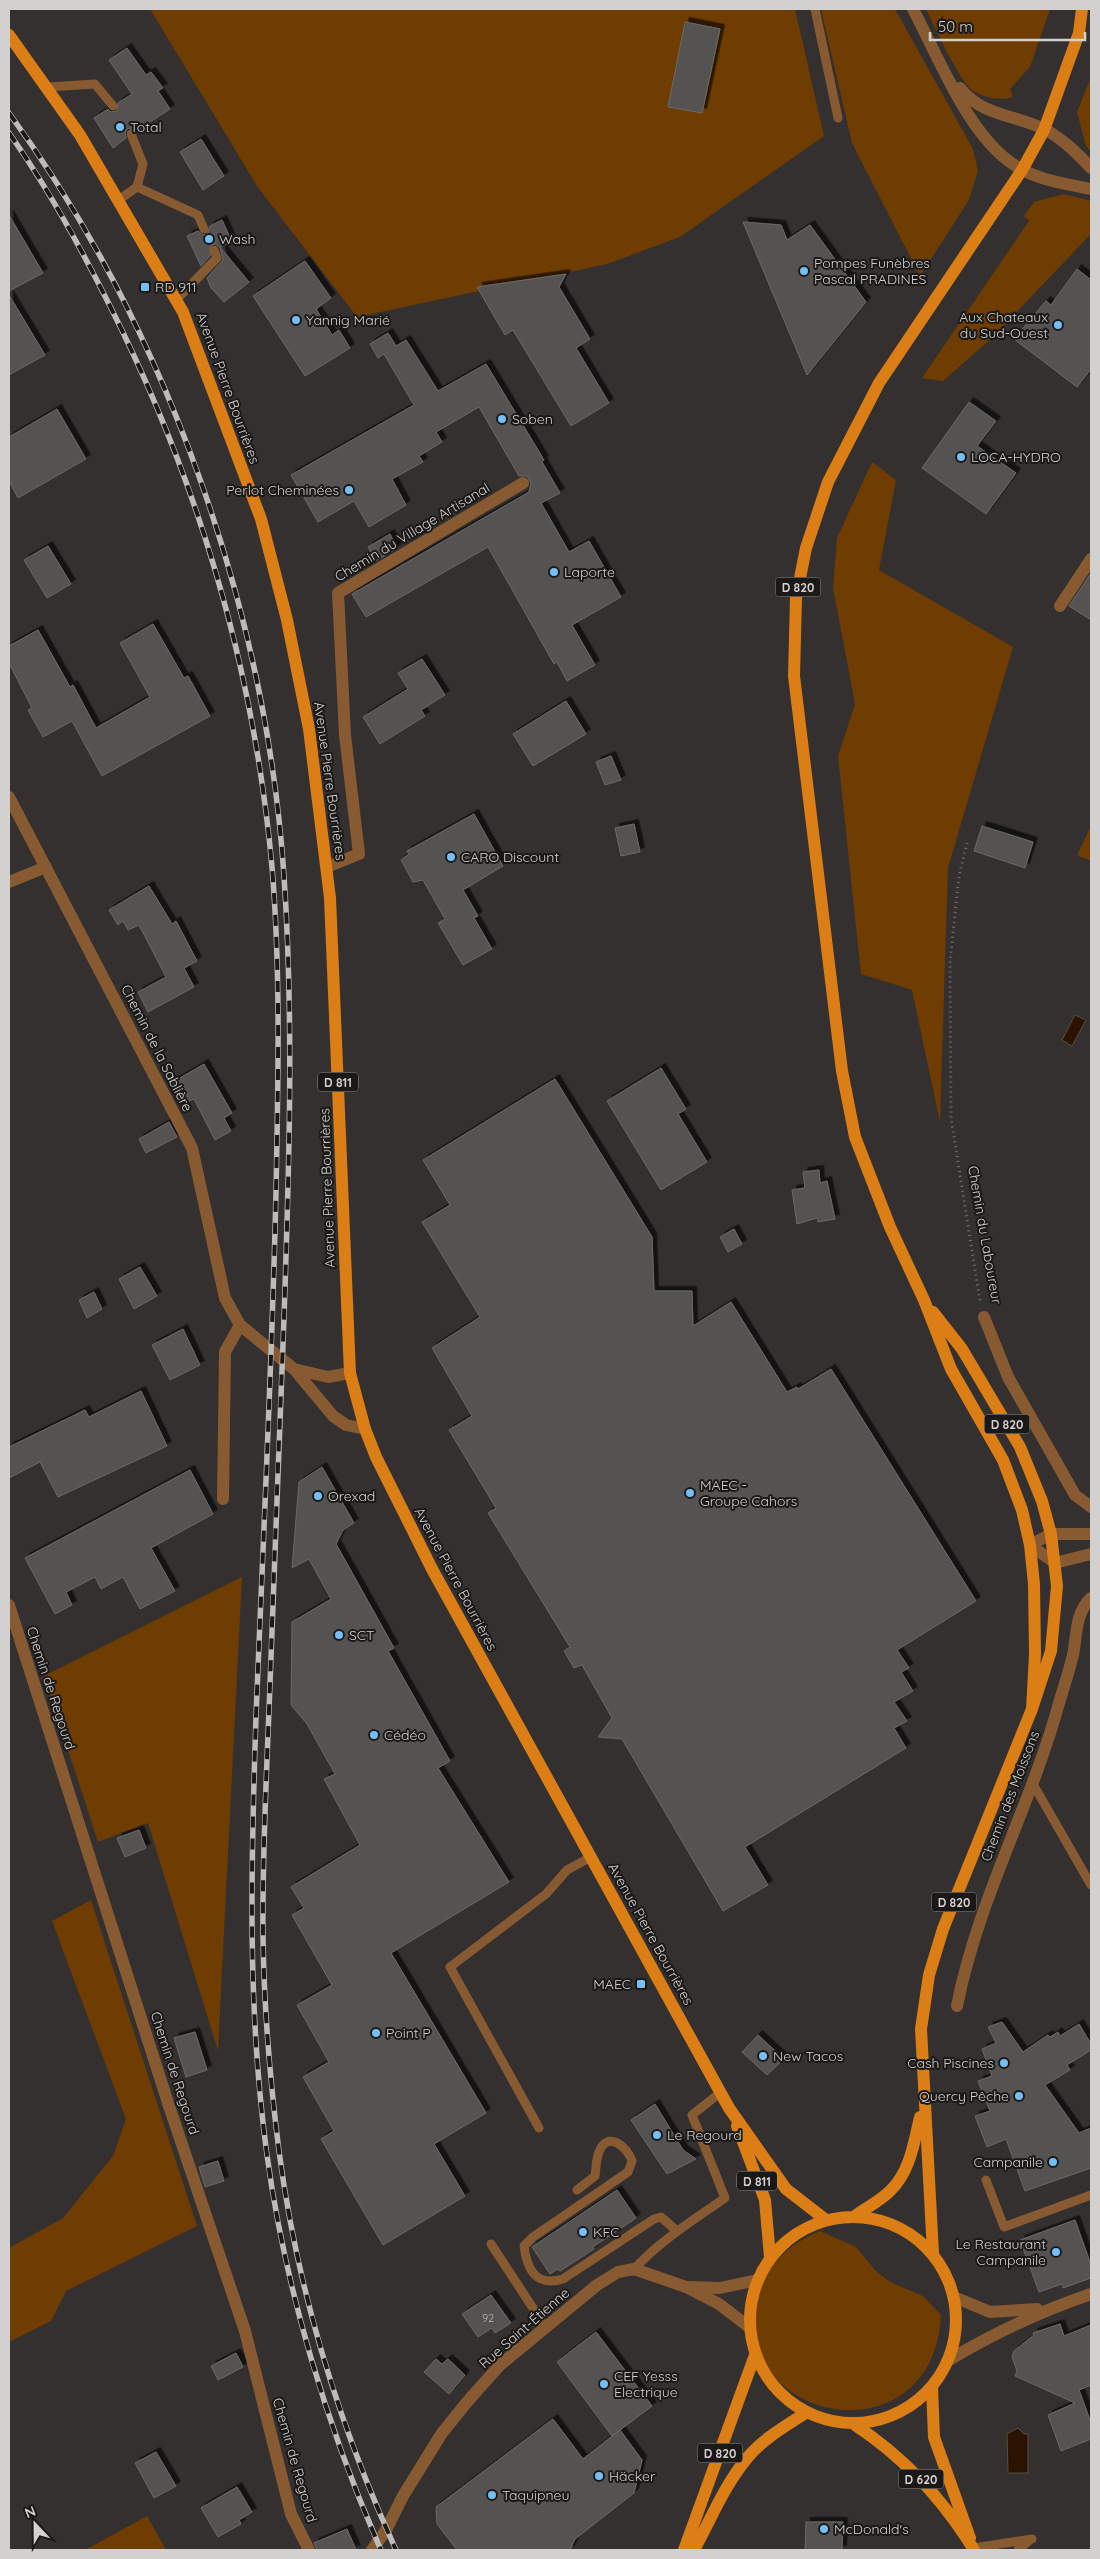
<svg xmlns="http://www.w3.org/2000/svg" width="1100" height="2559" font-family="Quicksand,sans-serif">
	<defs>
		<filter id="shadow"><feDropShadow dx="4.5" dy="-4.5" stdDeviation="0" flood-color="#0009"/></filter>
	</defs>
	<rect width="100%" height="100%" fill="#33302f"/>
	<path fill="#6f3c02" d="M150 9H795L824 136 680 237 607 264 357 317 257 186Z
		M821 9H895L973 149 978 171 969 200 920 276 852 143Z
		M926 9H1050L1030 67 1010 89 1013 97C1002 101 983 98 972 90 958 79 935 27 926 9Z
		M1091 77V152L1086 146 1077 112Z
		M1064 194 1091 201V234L992 338 943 381 922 378 1029 221 1024 216 1034 202Z
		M872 462 896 480 879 570 1013 647 948 868 940 1122 912 990 861 974 838 756 855 704 833 588 837 538Z
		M1091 826V861L1077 855Z
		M242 1577 218 2051 148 1823 98 1842 44 1676Z
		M91 1900 197 2226 66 2291 51 2321 9 2342V2248L63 2218 113 2156 126 2119 52 1921Z
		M820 2231 856 2247 876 2271 890 2282 923 2296 941 2315C934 2461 729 2426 758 2298 766 2265 789 2244 820 2231Z
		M147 2516 166 2550H85Z"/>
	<path fill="#2a1401" stroke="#5c4d3f" d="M1075 1015 1086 1020 1072 1046 1062 1040Z
		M1018 2428 1024 2434H1028V2473H1008L1007 2434Z"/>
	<path fill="#555351" stroke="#6b6866" filter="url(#shadow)" d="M685 22 720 29 702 113 668 107Z
		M127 48 146 75 151 72 163 88 158 91 170 109 136 131 128 128 125 133 126 138 113 148 94 118 108 109 111 112 117 111 118 103 132 94 109 60Z
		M201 139 224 176 203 190 180 152Z
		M9 215 43 273 9 291Z
		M222 220 232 242 220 247 249 282 224 302 211 288 207 278 223 260 220 247 215 244 210 246V256L201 266 187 236 198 231 203 235 207 234 210 226Z
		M743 222 781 225 787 240 810 225 866 302 807 375Z
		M305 261 331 298 316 309 332 335 339 330 350 348 305 376 253 296Z
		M1077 269 1091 280V369L1077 387 1014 339 1046 301 1051 305Z
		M566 274 559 287 590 339 576 348 609 403 571 426 513 330 505 335 477 287Z
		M9 295 45 355 9 375Z
		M388 333 396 346 406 340 438 391 486 364 544 460 542 462 560 493 541 503 569 552 589 541 621 597 572 625 595 665 567 681 557 662 554 664 488 547 366 617 352 594 529 492 531 483 527 476H519L479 407 436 432 442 442 419 456 423 462 392 479 406 505 369 527 354 501 318 522 291 475 414 405 384 354 378 358 370 344Z
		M969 402 996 421 977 446 1016 473 986 514 922 468Z
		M57 409 86 459 18 498 9 481V437Z
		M390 534 397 548 376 561 368 547Z
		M48 546 71 584 47 598 24 560Z
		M1091 573V620L1069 606Z
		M153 624 184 678 188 676 210 716 102 776 72 721 43 737 28 710 32 708 9 663V646L38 630 70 687 73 685 96 728 150 697 120 643Z
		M422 659 445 695 421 710 425 716 380 744 363 717 408 689 398 673Z
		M566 701 586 734 533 766 513 734Z
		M611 756 621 780 605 785 596 762Z
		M474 814 503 866 463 890 478 916 474 918 492 949 463 965 438 923 445 919 423 880 413 882 401 860 409 854 407 851Z
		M634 824 640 852 621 856 615 828Z
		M982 826 1033 842 1025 868 974 851Z
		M149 886 172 924 176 921 197 961 184 968 194 987 148 1012 138 992 166 977 139 925 128 930 123 921 118 925 109 910Z
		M204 1064 232 1113 224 1118 231 1131 215 1140 194 1099 185 1103 173 1082Z
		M661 1068 686 1109 678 1114 707 1162 661 1190 607 1101Z
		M555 1079 652 1237 654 1291H692L693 1326 731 1302 787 1392 797 1387 798 1389 831 1369 976 1601 897 1650 909 1668 901 1672 913 1691 894 1702 907 1721 894 1728 906 1748 745 1847 768 1885 723 1911 622 1739 598 1737 612 1718 582 1665 574 1668 564 1651 570 1647 488 1513 496 1508 449 1430 472 1416 432 1348 480 1317 422 1222 450 1205 423 1160Z
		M169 1122 177 1137 146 1153 139 1139Z
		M819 1170 820 1183 827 1181 835 1219 818 1222 817 1218 797 1224 792 1190 805 1188 803 1172Z
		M734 1229 742 1244 728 1252 720 1237Z
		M140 1267 157 1296 134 1309 119 1279Z
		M94 1292 102 1309 87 1318 79 1300Z
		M183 1329 200 1365 170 1380 152 1345Z
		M141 1391 167 1446 58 1497 40 1462 9 1478V1447L85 1410 89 1417Z
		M322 1467 354 1523 343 1530 336 1544 394 1648 388 1651 450 1761 438 1768 509 1882 391 1953 486 2113 434 2144 465 2196 383 2245 321 2139 334 2131 303 2077 329 2062 297 2005 332 1985 292 1915 304 1908 291 1887 360 1845 324 1779 335 1774 307 1724 291 1705 292 1622 331 1599 309 1559 292 1568 299 1482Z
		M190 1470 213 1514 151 1548 175 1591 140 1609 123 1577 101 1589 95 1577 66 1592 72 1605 55 1614 25 1558Z
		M139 1830 146 1848 125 1857 117 1838Z
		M1002 2022 1023 2052 1048 2035 1050 2037 1058 2032 1060 2036 1079 2024 1091 2044V2050L1067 2065 1070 2070 1045 2085 1079 2133 1091 2128V2168L1025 2191 1006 2139 987 2147 975 2116 990 2111 978 2081 992 2076 982 2049 996 2043 988 2027Z
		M195 2032 207 2070 186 2077 174 2038Z
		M758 2035 784 2059 767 2075 742 2052Z
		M655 2104 683 2150 696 2159 667 2174 631 2120Z
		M218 2161 224 2181 205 2187 199 2167Z
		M617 2190 636 2218 593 2247 594 2249 560 2271 558 2269 550 2274 532 2247Z
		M1075 2220 1091 2265V2278L1063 2288 1062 2284 1039 2292 1020 2240Z
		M491 2295 511 2323 495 2333 492 2328 478 2337 462 2314Z
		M1060 2324 1064 2336 1091 2325V2385L1079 2390 1091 2423V2439L1061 2451 1048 2415 1075 2403 1015 2376 1017 2371 1012 2357 1014 2351 1034 2335 1033 2333Z
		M596 2332 652 2406 612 2436 557 2362Z
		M236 2353 243 2367 218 2380 211 2366Z
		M436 2359 442 2364 448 2359 465 2375 449 2394 424 2372Z
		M553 2419 583 2459 620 2430 642 2460 634 2493 575 2539 570 2550H457L437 2524 436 2507Z
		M156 2452 176 2486 154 2498 135 2463Z
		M237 2487 252 2512 239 2520 241 2524 218 2537 201 2508Z
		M806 2522H843L842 2550H805Z
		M347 2529 356 2550H317L314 2543Z"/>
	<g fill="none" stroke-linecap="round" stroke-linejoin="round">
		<path stroke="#777574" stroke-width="3" stroke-dasharray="1 4" stroke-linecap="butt" d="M967 843 959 876 950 961 951 1118 980 1301"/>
		<path stroke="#875a32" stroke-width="9" d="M815 9 838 118
			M48 87 95 84 113 106
			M137 187 198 215 204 229
			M120 199 137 187 143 164 131 134
			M177 299 217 258 214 250
			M1033 1784 1091 1885
			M539 2128 450 1967 546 1894 567 1870 591 1857
			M986 2180 1004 2227 1091 2195
			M577 2190 595 2176C596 2169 596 2159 599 2152 607 2130 627 2146 632 2161L628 2172 533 2237 524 2246C527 2270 536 2287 563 2279L654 2219 661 2217 677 2231
			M491 2244 546 2328
			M634 2269C660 2241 693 2220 725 2198L692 2115 721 2092
			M973 2548 1032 2539
			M1018 2550 1031 2539"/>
		<path stroke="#875a32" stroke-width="12" d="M913 9C939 58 971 143 1021 169 1042 181 1068 184 1091 189
			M960 88C982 116 1013 114 1044 129 1063 139 1077 153 1091 168
			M1060 606 1091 559
			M9 797 192 1148 225 1298 240 1325 294 1369 333 1416 346 1425 365 1429
			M327 867 359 854 345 735 338 593 523 483
			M9 882 46 867
			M984 1317 1008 1377 1075 1495 1091 1507
			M294 1369 328 1377 350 1373
			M223 1499 225 1352 240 1325
			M1091 1534H1051L1030 1545 1055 1563 1091 1554
			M9 1605 169 2106 245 2331 291 2514 309 2550
			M957 2006C978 1899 1031 1806 1059 1703 1064 1687 1069 1671 1073 1655 1077 1635 1075 1613 1091 1598
			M689 2287 720 2288 757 2280
			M954 2297 990 2312 1037 2309
			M949 2360C994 2333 1041 2311 1091 2294
			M372 2550 386 2530 403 2496 442 2433 467 2402 500 2365 597 2285 618 2272 634 2269 686 2287 719 2304 749 2327"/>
		<path stroke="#da7e15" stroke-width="12" d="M9 35 80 135 183 312 261 519 287 620 309 729 330 898 350 1373 365 1429 376 1457 432 1569 729 2108 786 2189 826 2220
			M933 1312 962 1349 1020 1447 1042 1501 1051 1534 1057 1586 1051 1651 1032 1709 943 1929 929 1975 921 2029 933 2253
			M1032 1709 1035 1654 1034 1584 1030 1545 1022 1510 1003 1460 951 1369 924 1300 890 1227 855 1137 842 1071 794 676 796 598 806 548 828 482 879 383 1022 170 1044 130 1079 33 1082 9
			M737 2126 765 2200 770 2257
			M855 2216C866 2208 880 2201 890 2191 910 2172 914 2143 920 2117
			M750 2320a103 103 0 1 1 206 0a103 103 0 1 1-206 0Z
			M932 2387 934 2437 970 2538
			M855 2425C905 2458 943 2499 974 2550
			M684 2550 755 2355
			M694 2550C711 2519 725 2484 748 2457 764 2438 786 2426 807 2412"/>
		<g stroke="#bdbcbb" stroke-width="5.5">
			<path id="rail" d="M9 113C166 328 266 610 284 876 294 1023 289 1171 284 1318 279 1440 274 1562 270 1684 267 1768 262 1853 263 1937 264 2008 270 2080 279 2151 297 2288 339 2425 396 2550
				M9 133C48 188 80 246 110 306 199 483 254 669 272 867 281 975 278 1084 276 1192 272 1367 263 1542 256 1717 251 1864 247 2009 267 2155 285 2287 327 2428 381 2550"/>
		</g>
		<use href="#rail" stroke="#1a1918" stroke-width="4" stroke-dasharray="11" stroke-linecap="butt"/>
	</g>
	<g fill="#74c0f6" stroke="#1a1918" stroke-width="2">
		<circle cx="120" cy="127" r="5"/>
		<circle cx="209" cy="239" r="5"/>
		<circle cx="804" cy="271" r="5"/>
		<rect x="140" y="282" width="10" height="10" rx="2.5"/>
		<circle cx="296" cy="320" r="5"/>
		<circle cx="1058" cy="325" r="5"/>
		<circle cx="502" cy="419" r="5"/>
		<circle cx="961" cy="457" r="5"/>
		<circle cx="349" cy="490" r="5"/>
		<circle cx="554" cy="572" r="5"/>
		<circle cx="451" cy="857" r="5"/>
		<circle cx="690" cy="1493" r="5"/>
		<circle cx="318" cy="1496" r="5"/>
		<circle cx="339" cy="1635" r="5"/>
		<circle cx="374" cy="1735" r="5"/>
		<rect x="636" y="1979" width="10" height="10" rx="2.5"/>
		<circle cx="376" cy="2033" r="5"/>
		<circle cx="763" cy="2056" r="5"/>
		<circle cx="1004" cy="2063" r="5"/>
		<circle cx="1019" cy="2096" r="5"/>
		<circle cx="657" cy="2135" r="5"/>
		<circle cx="1053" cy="2162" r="5"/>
		<circle cx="583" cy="2232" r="5"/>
		<circle cx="1056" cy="2252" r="5"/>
		<circle cx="604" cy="2384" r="5"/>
		<circle cx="599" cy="2476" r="5"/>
		<circle cx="492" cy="2495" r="5"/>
		<circle cx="824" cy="2529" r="5"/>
	</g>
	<g text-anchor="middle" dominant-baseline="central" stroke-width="4" stroke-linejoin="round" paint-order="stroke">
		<g font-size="11" fill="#b3b2b0">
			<text x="488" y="2318">92</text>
		</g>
		<g fill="#1a1918" stroke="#9b9a99" stroke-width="1">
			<rect x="775.5" y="577.5" width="45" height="19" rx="4"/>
			<rect x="318" y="1072.5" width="40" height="19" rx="4"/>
			<rect x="984.5" y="1414.5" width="45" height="19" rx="4"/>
			<rect x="931.5" y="1892.5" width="45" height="19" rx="4"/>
			<rect x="737" y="2171.5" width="40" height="19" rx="4"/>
			<rect x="697.5" y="2443.5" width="45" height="19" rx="4"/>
			<rect x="898.5" y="2469.5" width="45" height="19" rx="4"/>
		</g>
		<g font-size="12" font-weight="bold" fill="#d2d1d0">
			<text x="798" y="587">D 820</text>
			<text x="338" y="1082">D 811</text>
			<text x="1007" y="1424">D 820</text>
			<text x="954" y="1902">D 820</text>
			<text x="757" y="2181">D 811</text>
			<text x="720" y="2453">D 820</text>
			<text x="921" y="2479">D 620</text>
		</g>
		<g font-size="14" fill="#d2d1d0" stroke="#1a1918" text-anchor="start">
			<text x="130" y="127">Total</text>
			<text x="219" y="239">Wash</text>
			<text x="814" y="263">Pompes Funèbres<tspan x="814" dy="16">Pascal PRADINES</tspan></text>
			<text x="155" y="287">RD 911</text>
			<text x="1048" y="317" text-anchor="end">Aux Chateaux<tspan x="1048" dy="16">du Sud-Ouest</tspan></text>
			<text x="306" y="320">Yannig Marié</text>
			<text x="512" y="419">Soben</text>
			<text x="971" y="457">LOCA-HYDRO</text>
			<text x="339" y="490" text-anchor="end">Perlot Cheminées</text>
			<text x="564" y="572">Laporte</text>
			<text x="461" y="857">CARO Discount</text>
			<text x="700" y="1485">MAEC -<tspan x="700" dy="16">Groupe Cahors</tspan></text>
			<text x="328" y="1496">Orexad</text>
			<text x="349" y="1635">SCT</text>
			<text x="384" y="1735">Cédéo</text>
			<text x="631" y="1984" text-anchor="end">MAEC</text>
			<text x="386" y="2033">Point P</text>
			<text x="773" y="2056">New Tacos</text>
			<text x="994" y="2063" text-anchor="end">Cash Piscines</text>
			<text x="1009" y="2096" text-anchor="end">Quercy Pêche</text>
			<text x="667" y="2135">Le Regourd</text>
			<text x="1043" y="2162" text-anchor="end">Campanile</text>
			<text x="593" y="2232">KFC</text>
			<text x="1046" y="2244" text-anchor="end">Le Restaurant<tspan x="1046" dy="16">Campanile</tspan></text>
			<text x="614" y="2376">CEF Yesss<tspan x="614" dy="16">Electrique</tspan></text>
			<text x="609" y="2476">Häcker</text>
			<text x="502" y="2495">Taquipneu</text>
			<text x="834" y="2529">McDonald's</text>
		</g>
		<g font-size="14" fill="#d2d1d0" stroke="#1a1918">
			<text transform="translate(228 388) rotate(70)">Avenue Pierre Bourrières</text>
			<text transform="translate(412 532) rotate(-31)">Chemin du Village Artisanal</text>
			<text transform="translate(330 781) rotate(82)">Avenue Pierre Bourrières</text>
			<text transform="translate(157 1048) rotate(63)">Chemin de la Sablière</text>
			<text transform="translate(327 1188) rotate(-92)">Avenue Pierre Bourrières</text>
			<text transform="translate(985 1235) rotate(80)">Chemin du Laboureur</text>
			<text transform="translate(456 1579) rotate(62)">Avenue Pierre Bourrières</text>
			<text transform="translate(51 1688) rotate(72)">Chemin de Regourd</text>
			<text transform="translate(1010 1796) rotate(-69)">Chemin des Moissons</text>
			<text transform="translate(651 1934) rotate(61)">Avenue Pierre Bourrières</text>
			<text transform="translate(175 2073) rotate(72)">Chemin de Regourd</text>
			<text transform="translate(524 2328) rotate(-41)">Rue Saint-Étienne</text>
			<text transform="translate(295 2460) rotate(74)">Chemin de Regourd</text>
		</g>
	</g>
	<rect width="1100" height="2559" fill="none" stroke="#d2d1d0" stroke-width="20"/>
	<g transform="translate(35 2524) rotate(338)" stroke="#1a1918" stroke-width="4" paint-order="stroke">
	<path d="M0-4L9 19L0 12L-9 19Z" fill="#d2d1d0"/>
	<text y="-8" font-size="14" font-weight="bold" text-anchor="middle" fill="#d2d1d0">N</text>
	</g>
	<path d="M930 32v8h155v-8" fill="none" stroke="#d2d1d0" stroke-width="2.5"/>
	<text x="938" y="32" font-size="15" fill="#d2d1d0" stroke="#1a1918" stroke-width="4" paint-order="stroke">50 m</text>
</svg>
